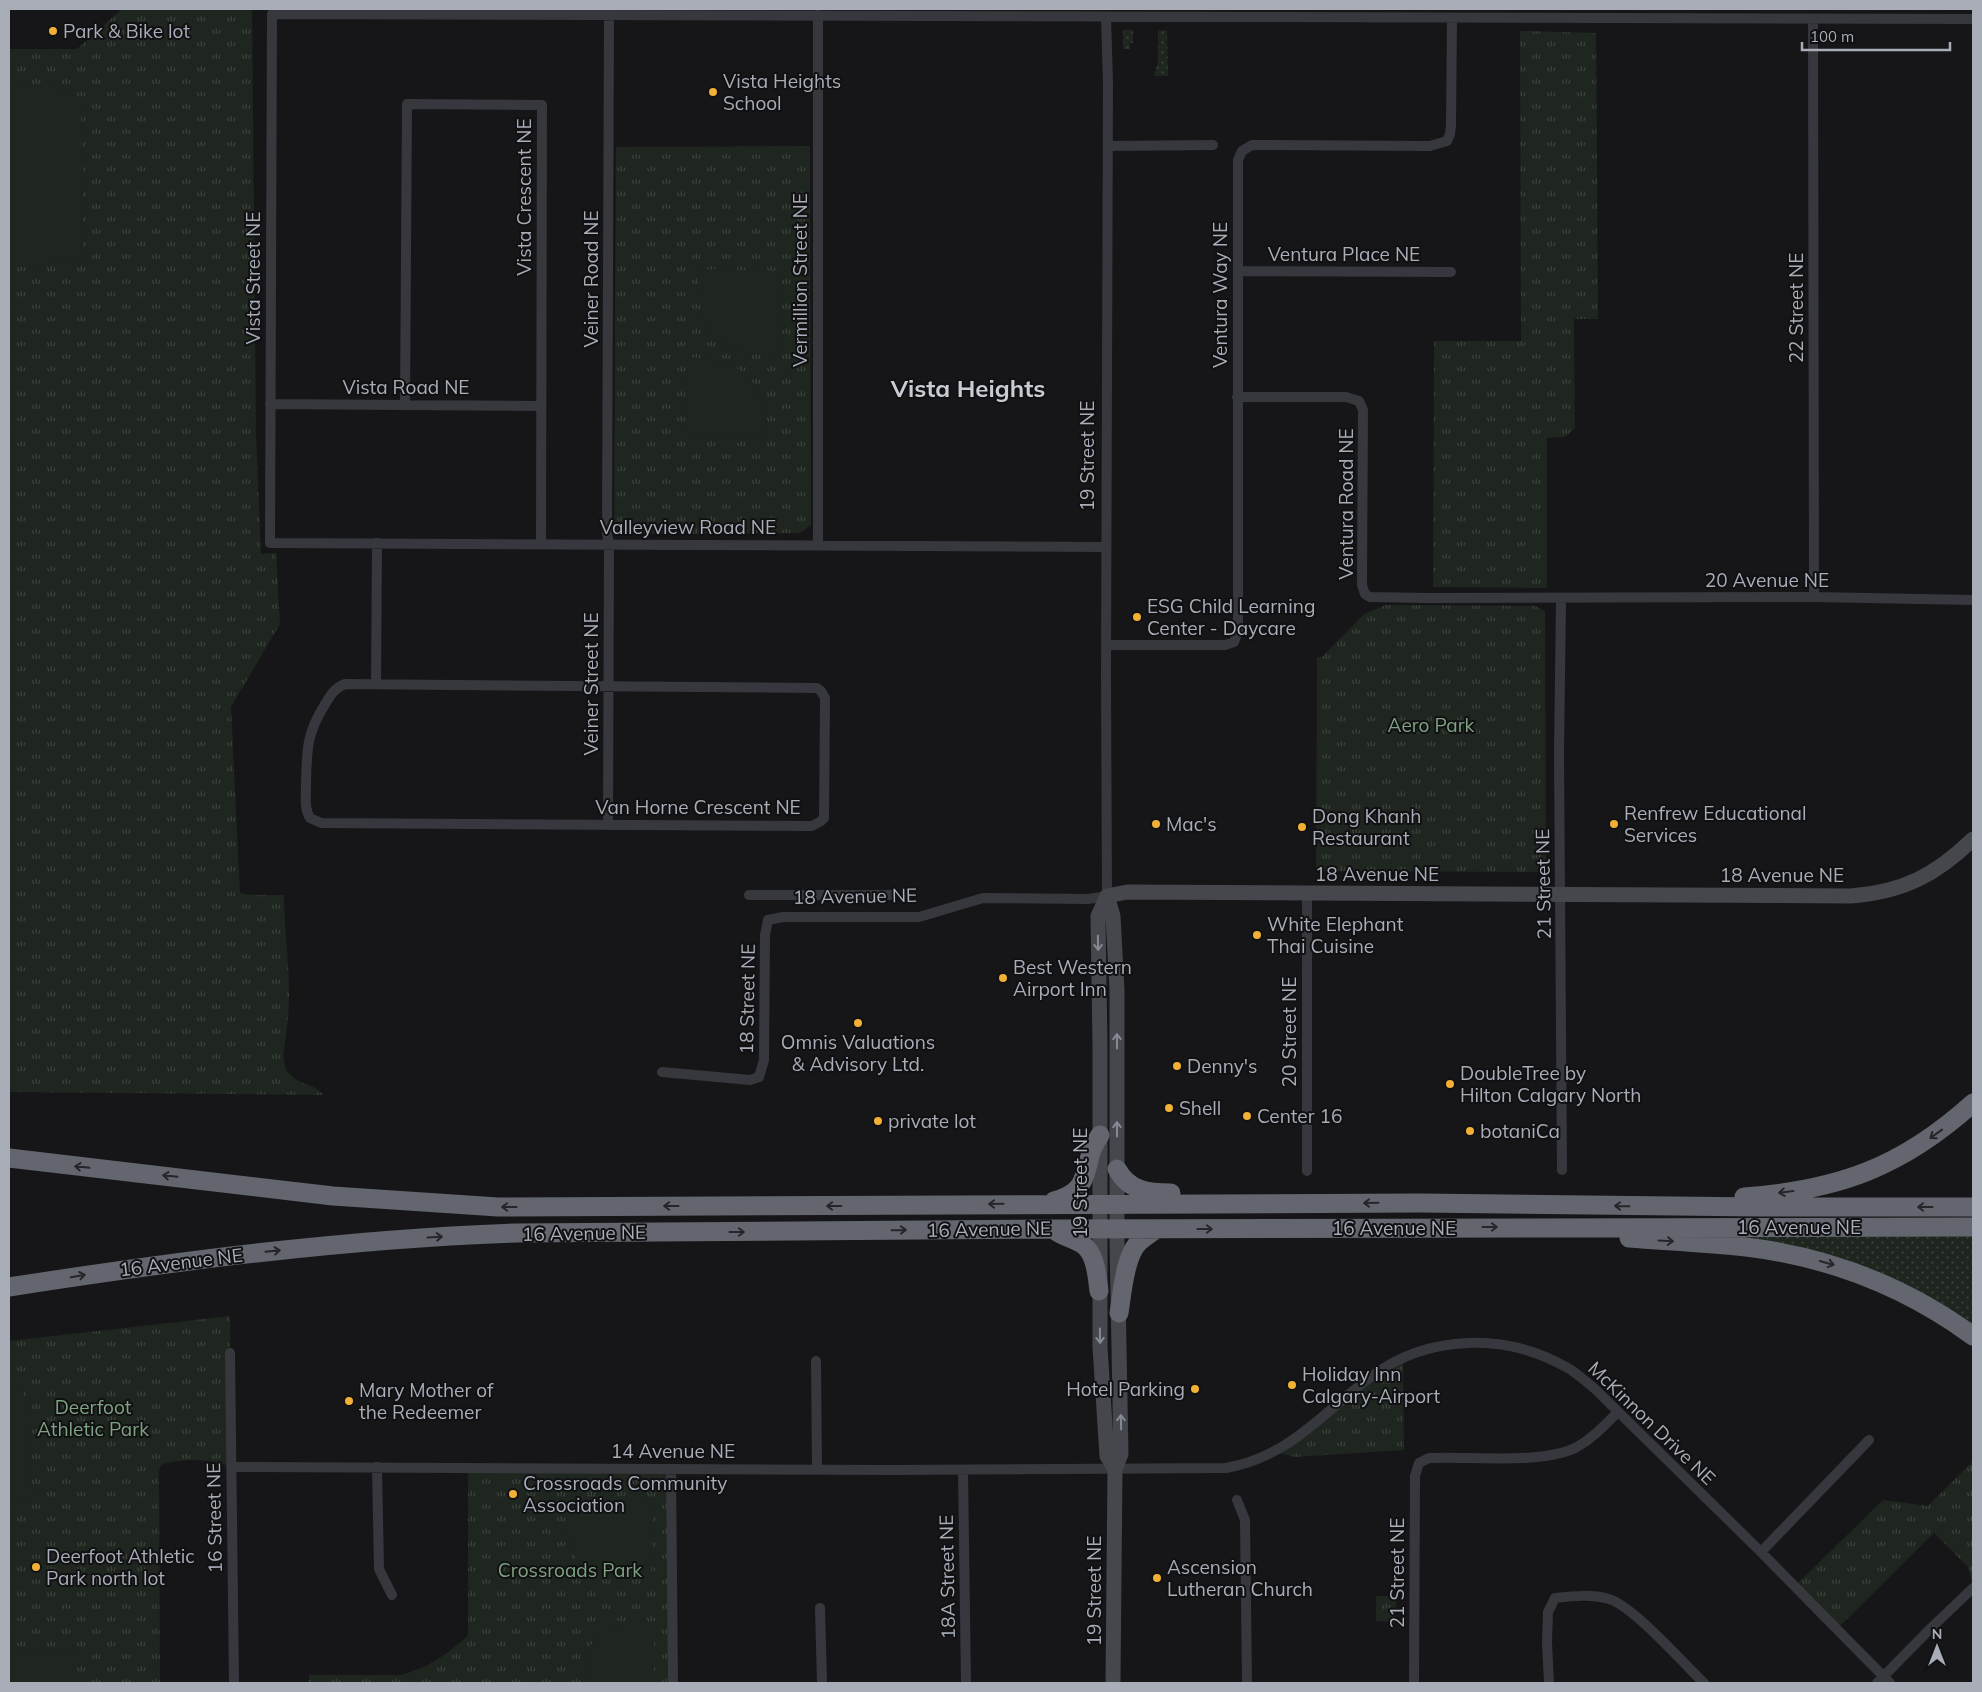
<svg xmlns="http://www.w3.org/2000/svg" width="1982" height="1692" font-family="Mulish,sans-serif">
	<defs>
		<pattern id="grass-dots" width="8" height="8" patternUnits="userSpaceOnUse" patternTransform="scale(1.25)"><rect width="8" height="8" fill="#1e261f"/><path d="M2 2h.1M6 6h.1" fill="none" stroke="#3c433d" stroke-width="1.8" stroke-linecap="round"/></pattern>
		<pattern id="park-tufts" width="24" height="20" patternUnits="userSpaceOnUse" patternTransform="scale(1.25)"><rect width="24" height="20" fill="#1e261f"/><path d="M3 7l-1-3M5 7V3M7 7l1-3M15 17l-1-3M17 17v-4M19 17l1-3" fill="none" stroke="#3c433d"/></pattern>
	</defs>
	<rect width="100%" height="100%" fill="#161618"/>
	<path fill="url(#grass-dots)" d="M1123 30H1133V43H1130V49H1123Z
		M1167 30 1168 76H1154L1158 61V31Z
		M1973 1234V1330L1965 1323 1748 1241 1749 1237H1754Z"/>
	<path fill="url(#park-tufts)" d="M122 9H252L256 434 261 554 276 553 280 624 231 707 240 893 252 895H284C284 939 293 983 287 1026 286 1039 281 1057 286 1069 294 1085 314 1082 323 1095L9 1092V49H77Z
		M1520 31 1596 33 1598 319H1574L1575 428 1565 437 1547 438V588L1433 587 1434 341H1521Z
		M810 146 811 525 800 533 614 534 616 147Z
		M1386 605 1535 606 1545 611 1546 862 1540 872 1316 871 1317 657H1322L1364 614Z
		M230 1316 231 1467C216 1459 178 1458 161 1465L159 1471 160 1683H9V1341Z
		M1403 1358 1404 1450 1295 1457 1274 1452Z
		M1973 1461V1587L1968 1567 1934 1533 1836 1630 1794 1587 1883 1500 1928 1506Z
		M468 1467 671 1469 673 1683H309V1675H401C426 1669 450 1653 468 1635Z
		M1376 1596H1396V1622L1376 1621Z"/>
	<path fill="#1e261f" d="M9 88C33 88 69 80 81 106L83 262 9 267Z
		M699 269 778 271 782 276 780 356C712 352 697 337 699 269Z
		M687 357C740 359 768 379 766 435L693 436 688 432Z
		M9 1383H15L23 1390 33 1499 9 1501Z
		M567 1502H646L652 1511 651 1578C611 1578 572 1580 567 1530 566 1521 567 1511 567 1502Z
		M624 1626H654V1683H585C583 1657 586 1650 601 1630Z
		M65 1649 75 1657V1683H9V1650Z"/>
	<g fill="none" stroke-linecap="round" stroke-linejoin="round">
		<path stroke="#37383d" stroke-width="10" d="M1813 19 1814 597
			M1108 146 1213 145
			M1238 271 1451 272
			M1237 397H1346L1359 401 1363 410 1362 585 1365 594 1370 597 1427 598 1814 597 1973 600
			M270 404 541 406
			M405 405 407 104 542 105 541 543
			M818 545V15
			M1106 547 270 543 272 14 1973 19
			M1561 598 1559 754 1562 1170
			M1106 645H1225L1234 642 1238 631V160L1242 151 1252 145 1430 146 1447 141 1450 134 1451 125 1452 18
			M345 684 817 688 821 691 825 698 824 818 821 821 812 826 321 823 310 818C304 808 306 796 306 784 307 751 306 735 324 706 330 696 334 688 345 684Z
			M376 684 377 543
			M608 824 609 543 607 534 609 15
			M1307 894V1171
			M749 895H893
			M662 1072 750 1080 759 1077 764 1060 765 935 768 920 783 917H919L983 898 1088 899 1107 896 1106 674 1108 83 1106 17
			M230 1353 234 1683
			M816 1361 817 1469
			M231 1467 892 1470 1226 1468C1291 1456 1322 1413 1372 1376 1429 1334 1506 1333 1566 1367 1576 1372 1585 1381 1594 1388L1761 1552 1890 1683
			M377 1467 379 1569 392 1595
			M671 1469 673 1683
			M963 1470 966 1683
			M1237 1500 1245 1520 1247 1683
			M1761 1552 1869 1440
			M820 1608 822 1683
			M1414 1683 1415 1476 1419 1463 1429 1458C1469 1456 1543 1465 1577 1447 1593 1438 1605 1425 1618 1412
			M1549 1683 1547 1642 1548 1612 1555 1598C1573 1596 1591 1594 1609 1599 1633 1606 1683 1663 1704 1683
			M1877 1683 1931 1628 1973 1588"/>
		<path stroke="#45474d" stroke-width="15" d="M1107 896 1127 892 1851 896C1903 892 1936 875 1973 839
			M1107 896 1113 916 1117 991V1241L1121 1454 1115 1469 1113 1683
			M1107 896 1098 916 1100 1045V1347L1107 1456 1115 1469"/>
		<path stroke="#63666e" stroke-width="19" d="M9 1158 333 1196 498 1207 1420 1203 1760 1207H1973
			M1117 1169C1129 1191 1148 1193 1171 1193
			M1744 1197C1839 1190 1902 1167 1973 1103
			M1054 1201C1084 1193 1084 1179 1091 1152 1093 1146 1097 1140 1100 1135
			M1057 1232C1065 1237 1074 1239 1082 1244 1096 1253 1097 1276 1099 1291
			M1629 1238C1668 1241 1707 1243 1746 1247 1829 1257 1906 1287 1973 1336
			M9 1287C176 1261 345 1239 515 1233L1052 1229 1973 1227
			M1119 1313C1122 1294 1125 1254 1140 1241 1145 1237 1151 1233 1156 1229"/>
	</g>
	<defs><path id="oneway-shaft" d="M-6 0H5M1.5-3L5.5 0L1.5 3" fill="none" stroke-width="1.6" stroke-linecap="round" stroke-linejoin="round" transform="scale(1.25)"/></defs>
	<g stroke="#858993">
		<use href="#oneway-shaft" transform="translate(1098 943) rotate(89)"/>
		<use href="#oneway-shaft" transform="translate(1117 1041) rotate(-90)"/>
		<use href="#oneway-shaft" transform="translate(1117 1129) rotate(-90)"/>
		<use href="#oneway-shaft" transform="translate(1100 1336) rotate(89)"/>
		<use href="#oneway-shaft" transform="translate(1121 1422) rotate(-91)"/>
	</g>
	<g stroke="#26262a">
		<use href="#oneway-shaft" transform="translate(1936 1134) rotate(144)"/>
		<use href="#oneway-shaft" transform="translate(82 1167) rotate(-174)"/>
		<use href="#oneway-shaft" transform="translate(170 1176) rotate(-174)"/>
		<use href="#oneway-shaft" transform="translate(1786 1192) rotate(173)"/>
		<use href="#oneway-shaft" transform="translate(1371 1203) rotate(179)"/>
		<use href="#oneway-shaft" transform="translate(996 1204) rotate(179)"/>
		<use href="#oneway-shaft" transform="translate(671 1206) rotate(180)"/>
		<use href="#oneway-shaft" transform="translate(834 1206) rotate(180)"/>
		<use href="#oneway-shaft" transform="translate(1622 1206) rotate(-179)"/>
		<use href="#oneway-shaft" transform="translate(509 1207) rotate(180)"/>
		<use href="#oneway-shaft" transform="translate(1925 1207) rotate(180)"/>
		<use href="#oneway-shaft" transform="translate(1490 1227)"/>
		<use href="#oneway-shaft" transform="translate(1205 1229)"/>
		<use href="#oneway-shaft" transform="translate(899 1230) rotate(-1)"/>
		<use href="#oneway-shaft" transform="translate(737 1232)"/>
		<use href="#oneway-shaft" transform="translate(435 1237) rotate(-3)"/>
		<use href="#oneway-shaft" transform="translate(1666 1241) rotate(3)"/>
		<use href="#oneway-shaft" transform="translate(273 1251) rotate(-6)"/>
		<use href="#oneway-shaft" transform="translate(1827 1263) rotate(16)"/>
		<use href="#oneway-shaft" transform="translate(78 1276) rotate(-9)"/>
	</g>
	<g fill="#f2b134" stroke="#111113" stroke-width="2">
		<circle cx="53" cy="31" r="5"/>
		<circle cx="713" cy="92" r="5"/>
		<circle cx="1137" cy="617" r="5"/>
		<circle cx="1156" cy="824" r="5"/>
		<circle cx="1614" cy="824" r="5"/>
		<circle cx="1302" cy="827" r="5"/>
		<circle cx="1257" cy="935" r="5"/>
		<circle cx="1003" cy="978" r="5"/>
		<circle cx="858" cy="1023" r="5"/>
		<circle cx="1177" cy="1066" r="5"/>
		<circle cx="1450" cy="1084" r="5"/>
		<circle cx="1169" cy="1108" r="5"/>
		<circle cx="1247" cy="1116" r="5"/>
		<circle cx="878" cy="1121" r="5"/>
		<circle cx="1470" cy="1131" r="5"/>
		<circle cx="1292" cy="1385" r="5"/>
		<circle cx="1195" cy="1389" r="5"/>
		<circle cx="349" cy="1401" r="5"/>
		<circle cx="513" cy="1494" r="5"/>
		<circle cx="36" cy="1567" r="5"/>
		<circle cx="1157" cy="1578" r="5"/>
	</g>
	<g text-anchor="middle" dominant-baseline="central" stroke-width="4" stroke-linejoin="round" paint-order="stroke">
		<g font-size="19" fill="#a8adb8" stroke="#111113" text-anchor="start">
			<text x="63" y="31">Park &amp; Bike lot</text>
			<text x="723" y="81">Vista Heights<tspan x="723" dy="22">School</tspan></text>
			<text x="1147" y="606">ESG Child Learning<tspan x="1147" dy="22">Center - Daycare</tspan></text>
			<text x="1624" y="813">Renfrew Educational<tspan x="1624" dy="22">Services</tspan></text>
			<text x="1312" y="816">Dong Khanh<tspan x="1312" dy="22">Restaurant</tspan></text>
			<text x="1166" y="824">Mac's</text>
			<text x="1267" y="924">White Elephant<tspan x="1267" dy="22">Thai Cuisine</tspan></text>
			<text x="1013" y="967">Best Western<tspan x="1013" dy="22">Airport Inn</tspan></text>
			<text x="858" y="1042" text-anchor="middle">Omnis Valuations<tspan x="858" dy="22">&amp; Advisory Ltd.</tspan></text>
			<text x="1187" y="1066">Denny's</text>
			<text x="1460" y="1073">DoubleTree by<tspan x="1460" dy="22">Hilton Calgary North</tspan></text>
			<text x="1179" y="1108">Shell</text>
			<text x="1257" y="1116">Center 16</text>
			<text x="888" y="1121">private lot</text>
			<text x="1480" y="1131">botaniCa</text>
			<text x="1302" y="1374">Holiday Inn<tspan x="1302" dy="22">Calgary-Airport</tspan></text>
			<text x="1185" y="1389" text-anchor="end">Hotel Parking</text>
			<text x="359" y="1390">Mary Mother of<tspan x="359" dy="22">the Redeemer</tspan></text>
			<text x="523" y="1483">Crossroads Community<tspan x="523" dy="22">Association</tspan></text>
			<text x="46" y="1556">Deerfoot Athletic<tspan x="46" dy="22">Park north lot</tspan></text>
			<text x="1167" y="1567">Ascension<tspan x="1167" dy="22">Lutheran Church</tspan></text>
		</g>
		<g font-size="19" fill="#a8adb8" stroke="#111113">
			<text transform="translate(524 197) rotate(-90)">Vista Crescent NE</text>
			<text x="1344" y="254">Ventura Place NE</text>
			<text transform="translate(253 278) rotate(-90)">Vista Street NE</text>
			<text transform="translate(591 279) rotate(-90)">Veiner Road NE</text>
			<text transform="translate(800 280) rotate(-90)">Vermillion Street NE</text>
			<text transform="translate(1220 295) rotate(-90)">Ventura Way NE</text>
			<text transform="translate(1796 308) rotate(-90)">22 Street NE</text>
			<text x="406" y="387">Vista Road NE</text>
			<text transform="translate(1087 456) rotate(-90)">19 Street NE</text>
			<text transform="translate(1346 504) rotate(-90)">Ventura Road NE</text>
			<text x="688" y="527">Valleyview Road NE</text>
			<text x="1767" y="580">20 Avenue NE</text>
			<text transform="translate(591 684) rotate(-90)">Veiner Street NE</text>
			<text x="698" y="807">Van Horne Crescent NE</text>
			<text x="1377" y="874">18 Avenue NE</text>
			<text x="1782" y="875">18 Avenue NE</text>
			<text transform="translate(1543 884) rotate(-91)">21 Street NE</text>
			<text transform="translate(855 896) rotate(-1)">18 Avenue NE</text>
			<text transform="translate(747 999) rotate(-89)">18 Street NE</text>
			<text transform="translate(1289 1032) rotate(-90)">20 Street NE</text>
			<text transform="translate(1080 1183) rotate(-90)">19 Street NE</text>
			<text x="1799" y="1227">16 Avenue NE</text>
			<text x="1394" y="1228">16 Avenue NE</text>
			<text transform="translate(989 1229) rotate(-1)">16 Avenue NE</text>
			<text transform="translate(584 1233) rotate(-1)">16 Avenue NE</text>
			<text transform="translate(181 1262) rotate(-7)">16 Avenue NE</text>
			<text transform="translate(1652 1423) rotate(44)">McKinnon Drive NE</text>
			<text x="673" y="1451">14 Avenue NE</text>
			<text transform="translate(214 1518) rotate(-91)">16 Street NE</text>
			<text transform="translate(1397 1573) rotate(-90)">21 Street NE</text>
			<text transform="translate(947 1577) rotate(-91)">18A Street NE</text>
			<text transform="translate(1094 1591) rotate(-90)">19 Street NE</text>
		</g>
		<g font-size="19" fill="#7fa381" stroke="#111113">
			<text x="1431" y="725">Aero Park</text>
			<text x="93" y="1407">Deerfoot<tspan x="93" dy="22">Athletic Park</tspan></text>
			<text x="570" y="1570">Crossroads Park</text>
		</g>
		<g font-size="24" font-weight="bold" fill="#c9ccd4" stroke="#111113">
			<text x="968" y="388">Vista Heights</text>
		</g>
	</g>
	<rect width="1982" height="1692" fill="none" stroke="#a8adb8" stroke-width="20"/>
	<g transform="translate(1937 1647)" stroke="#111113" stroke-width="4" paint-order="stroke">
	<path d="M0-4L9 19L0 12L-9 19Z" fill="#a8adb8"/>
	<text y="-8" font-size="14" font-weight="bold" text-anchor="middle" fill="#a8adb8">N</text>
	</g>
	<path d="M1802 42v8h148v-8" fill="none" stroke="#a8adb8" stroke-width="2.5"/>
	<text x="1810" y="42" font-size="15" fill="#a8adb8" stroke="#111113" stroke-width="4" paint-order="stroke">100 m</text>
</svg>
